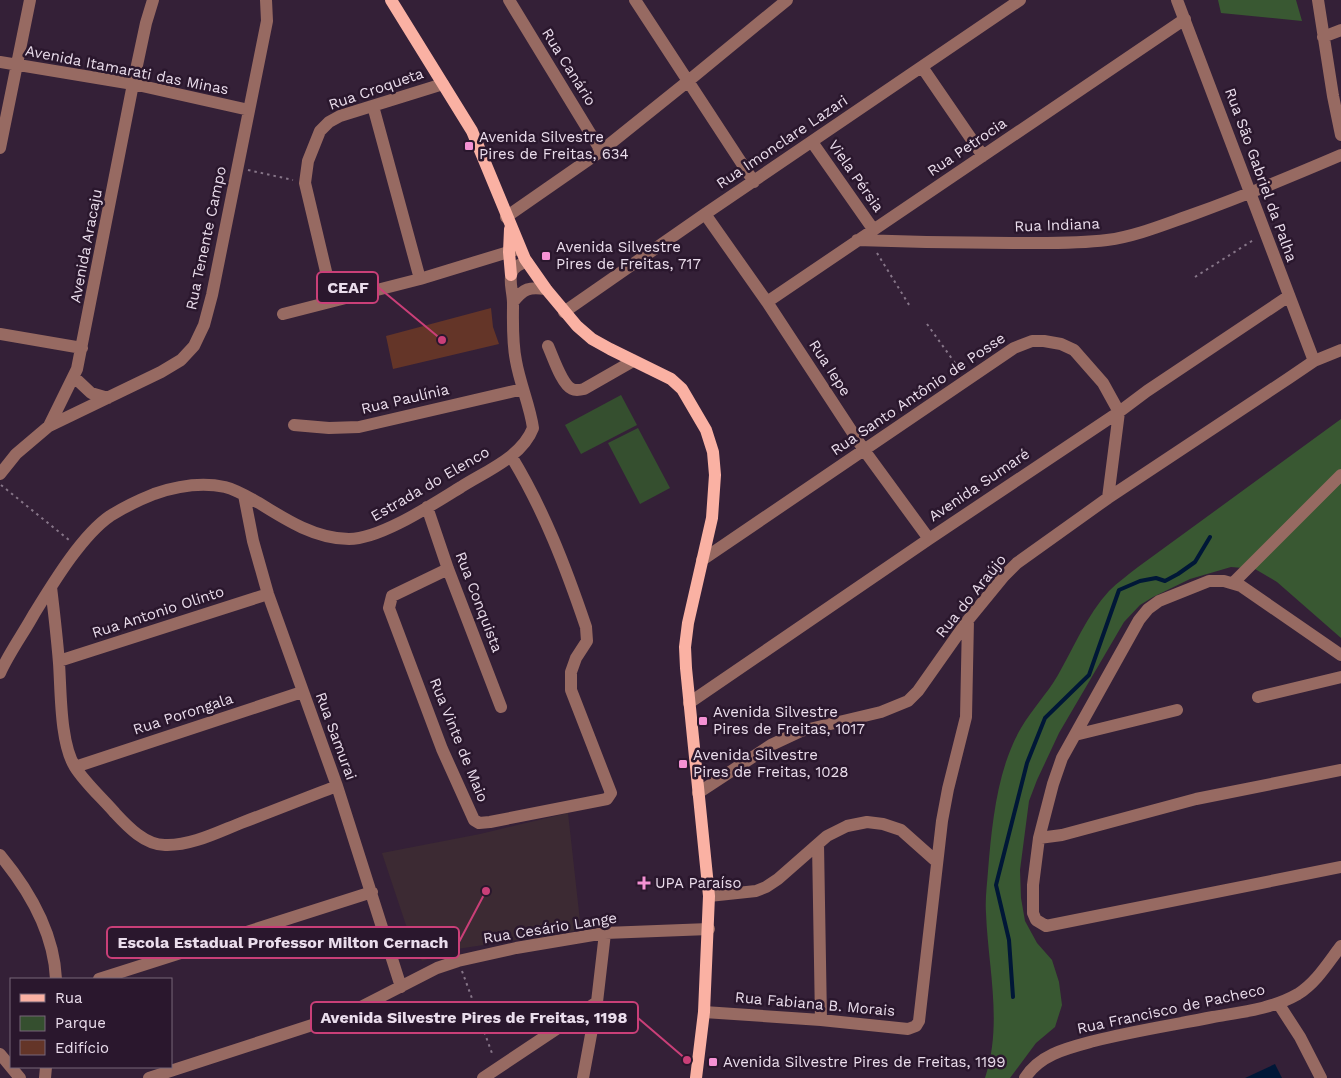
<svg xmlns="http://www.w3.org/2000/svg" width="1341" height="1078" font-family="'Work Sans',sans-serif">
	<rect width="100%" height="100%" fill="#342037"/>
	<path fill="#3c2a33" d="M568 813 581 930 457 949 422 961 407 928 382 853 480 834Z"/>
	<path fill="#354f2f" d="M621 395 637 425 581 454 565 425Z
		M638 428 670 488 640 504 608 443Z"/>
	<path fill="#395832" d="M1218 0H1296L1302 21 1221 13Z
		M1341 419V638L1277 582 1255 569 1231 567 1190 579 1153 597 1140 605 1124 622 1059 733 1037 780 1029 801 1020 870 1021 898 1025 921 1037 943 1052 960 1059 982 1062 1005 1055 1027 1036 1043 1010 1078H985C1003 1024 988 967 986 913 985 899 987 885 988 871 992 824 997 769 1021 728 1032 709 1047 694 1058 675 1074 647 1087 615 1109 591 1118 582 1128 575 1138 567Z"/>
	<path fill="#001737" d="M1275 1064 1282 1078H1245Z"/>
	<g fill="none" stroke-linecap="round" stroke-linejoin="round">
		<path stroke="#001737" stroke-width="4" d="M1013 997 1009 940 996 885 1027 763 1045 718 1089 675 1119 590 1140 581 1156 578 1165 581 1178 574 1195 562 1210 537"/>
	</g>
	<path fill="#643528" d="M491 308 493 327 499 344 393 369 386 336Z"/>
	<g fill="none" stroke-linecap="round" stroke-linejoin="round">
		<path stroke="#867588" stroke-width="2" stroke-dasharray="2.5 4" stroke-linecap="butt" d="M248 170 293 180
			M877 253 911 308
			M1195 277 1255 239
			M927 324 960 370
			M1 485 69 540
			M462 971 493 1056"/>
		<path stroke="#976a62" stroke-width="12" d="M509 0 601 151
			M635 0 754 182
			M1177 0 1314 361
			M1318 0 1333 96 1341 135
			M1323 37 1341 30
			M0 62 133 84 249 110
			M922 67 983 156
			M373 106 420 279
			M812 142 873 229
			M0 148 30 0
			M705 214 767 302 864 450 929 539
			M506 217 601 151 687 82 787 0
			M857 240C909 242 960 243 1012 243 1044 243 1075 244 1107 240 1137 236 1165 224 1194 214 1244 196 1292 176 1341 155
			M333 301 305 183 308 161 320 131 329 122 340 116 443 84
			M513 302C524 288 529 287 546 289
			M767 302 1185 19
			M564 312 705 214 1020 0
			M283 314 420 279 518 249
			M0 334 82 348
			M548 346C553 357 562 385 572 389 576 391 580 390 584 389L633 361
			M74 377 91 393 108 398
			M294 425 329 428 359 427 523 389
			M49 426 161 372 181 360 194 346 204 325 212 295 267 21 266 0
			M0 474 16 454 49 426 77 369 133 84 146 23 153 0
			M244 495 253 541 268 594 337 786 401 987
			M427 507 448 569 501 707
			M702 560 1014 348 1032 341H1044L1061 344 1074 350 1103 383 1119 412 1108 498
			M448 569 392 596 389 608 442 749 474 820 479 823 490 822 607 799 611 793 571 690V672L576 658 587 641 586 627C566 568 544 510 511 456
			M1233 583 1341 475
			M51 587C54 612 57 638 59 663 61 692 60 743 75 767 85 783 103 799 115 813 128 827 145 845 165 845 191 846 218 832 241 823 273 811 305 798 337 786
			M1341 655 1241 586 1224 581H1209L1159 601 1148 609 1139 620 1062 758 1053 784 1039 838 1033 885V913L1036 920 1046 926 1341 867
			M59 661 268 594
			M0 673C9 653 23 634 34 614 52 585 81 536 110 516 124 507 139 500 154 494 177 486 201 482 225 487 237 490 248 497 259 503 286 520 316 539 349 539 381 539 433 504 461 487 486 471 522 457 533 428 530 406 520 384 516 361 512 342 513 323 513 303 513 286 502 268 527 262
			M1258 697 1341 677
			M689 703 929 539 1119 412 1147 391 1289 296
			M1075 735 1177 710
			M75 767 302 692
			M698 793 771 745 801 731 881 712 908 701 918 691 968 620 1004 576 1017 563 1108 498 1289 378 1314 361 1341 350
			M1039 838 1062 835 1196 799 1341 770
			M818 844 821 1020
			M0 855C29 890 54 933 56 979
			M709 896 756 891 766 887 778 879 827 836 847 826 867 822 883 824 901 830 937 862
			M99 979 372 892
			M1278 1003 1300 1037 1321 1078
			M704 1012 821 1020 908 1029 916 1026 919 1021 942 821 948 789 966 717 968 620
			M0 1054 20 1078
			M45 1078 46 1067
			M149 1078 349 1013 437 968 458 961 516 948 605 933 709 929
			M483 1078 597 1002
			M583 1078 597 1002 605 933
			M1025 1078C1040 1054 1068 1048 1094 1041 1133 1031 1173 1025 1213 1017 1242 1012 1272 1009 1298 994 1316 983 1328 963 1341 946"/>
		<path stroke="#fab1a3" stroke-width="12" d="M391 0 472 131 525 259 546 289 577 326 592 339 610 349 671 379 682 389 706 430 713 452 715 475 712 518 688 623 685 647 686 668 709 896 704 1012 696 1078
			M510 229 509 252 511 275"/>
	</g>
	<g fill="#f491d3" stroke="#2a172d" stroke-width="2">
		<rect x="464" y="141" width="10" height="10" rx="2.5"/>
		<rect x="541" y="251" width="10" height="10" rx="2.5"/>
		<rect x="698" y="716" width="10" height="10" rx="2.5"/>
		<rect x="678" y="759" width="10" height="10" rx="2.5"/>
		<path d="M641.5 875.5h5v5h5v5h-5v5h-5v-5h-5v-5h5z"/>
		<rect x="708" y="1057" width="10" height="10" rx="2.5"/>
	</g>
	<g text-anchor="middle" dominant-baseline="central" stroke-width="5" stroke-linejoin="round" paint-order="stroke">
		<g font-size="15" fill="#eaddec" stroke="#2a172d">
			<text transform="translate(569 67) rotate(58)">Rua Canário</text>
			<text transform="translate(127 70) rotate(11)">Avenida Itamarati das Minas</text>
			<text transform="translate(376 89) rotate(-19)">Rua Croqueta</text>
			<text transform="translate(782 142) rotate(-34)">Rua Imonclare Lazari</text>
			<text transform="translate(967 147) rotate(-34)">Rua Petrocia</text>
			<text transform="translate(1261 175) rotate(70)">Rua São Gabriel da Palha</text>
			<text transform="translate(856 176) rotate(55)">Viela Pérsia</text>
			<text transform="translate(1057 225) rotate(-2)">Rua Indiana</text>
			<text transform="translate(206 238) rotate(-78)">Rua Tenente Campo</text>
			<text transform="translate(86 246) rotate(-79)">Avenida Aracaju</text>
			<text transform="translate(830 368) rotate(57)">Rua Iepe</text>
			<text transform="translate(918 394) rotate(-34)">Rua Santo Antônio de Posse</text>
			<text transform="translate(405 399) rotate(-13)">Rua Paulínia</text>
			<text transform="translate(430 484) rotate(-30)">Estrada do Elenco</text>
			<text transform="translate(979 485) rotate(-34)">Avenida Sumaré</text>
			<text transform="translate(971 596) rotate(-51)">Rua do Araújo</text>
			<text transform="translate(479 602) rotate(69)">Rua Conquista</text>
			<text transform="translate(158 612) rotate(-18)">Rua Antonio Olinto</text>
			<text transform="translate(183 714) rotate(-18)">Rua Porongala</text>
			<text transform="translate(336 736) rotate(70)">Rua Samurai</text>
			<text transform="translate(459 740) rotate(68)">Rua Vinte de Maio</text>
			<text transform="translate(550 928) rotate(-9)">Rua Cesário Lange</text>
			<text transform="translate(815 1004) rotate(5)">Rua Fabiana B. Morais</text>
			<text transform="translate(1171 1009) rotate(-12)">Rua Francisco de Pacheco</text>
		</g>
		<g font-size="15" fill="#eaddec" stroke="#2a172d" text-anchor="start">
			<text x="479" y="137">Avenida Silvestre<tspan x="479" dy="17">Pires de Freitas, 634</tspan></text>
			<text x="556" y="247">Avenida Silvestre<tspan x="556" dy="17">Pires de Freitas, 717</tspan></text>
			<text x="713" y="712">Avenida Silvestre<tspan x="713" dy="17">Pires de Freitas, 1017</tspan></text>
			<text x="693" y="755">Avenida Silvestre<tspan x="693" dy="17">Pires de Freitas, 1028</tspan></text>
			<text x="655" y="883">UPA Paraíso</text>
			<text x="723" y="1062">Avenida Silvestre Pires de Freitas, 1199</text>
		</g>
	</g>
	<path fill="none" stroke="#ca3f78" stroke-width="2" d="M442 340L378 287M486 891L459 942M687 1060L638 1018"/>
	<g fill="#ca3f78" stroke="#2a172d" stroke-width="2">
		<circle cx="442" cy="340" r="5"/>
		<circle cx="486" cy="891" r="5"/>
		<circle cx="687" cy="1060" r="5"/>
	</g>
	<g fill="#2a172d" stroke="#ca3f78" stroke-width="2">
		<rect x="317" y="272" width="61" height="31" rx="5"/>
		<rect x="107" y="927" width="352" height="31" rx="5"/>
		<rect x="311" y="1002" width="327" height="31" rx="5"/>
	</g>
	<g font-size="16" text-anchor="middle" font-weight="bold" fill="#eaddec">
		<text x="348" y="293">CEAF</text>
		<text x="283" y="948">Escola Estadual Professor Milton Cernach</text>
		<text x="474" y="1023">Avenida Silvestre Pires de Freitas, 1198</text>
	</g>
	<rect x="10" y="978" width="162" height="90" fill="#2a172d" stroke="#776679"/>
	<rect x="20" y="994" width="25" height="8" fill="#fab1a3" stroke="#776679"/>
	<text x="55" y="1003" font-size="15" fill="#eaddec">Rua</text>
	<rect x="20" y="1016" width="25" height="15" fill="#354f2f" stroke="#776679"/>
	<text x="55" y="1028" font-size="15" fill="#eaddec">Parque</text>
	<rect x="20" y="1040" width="25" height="15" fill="#643528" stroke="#776679"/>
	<text x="55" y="1053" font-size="15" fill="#eaddec">Edifício</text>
</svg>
